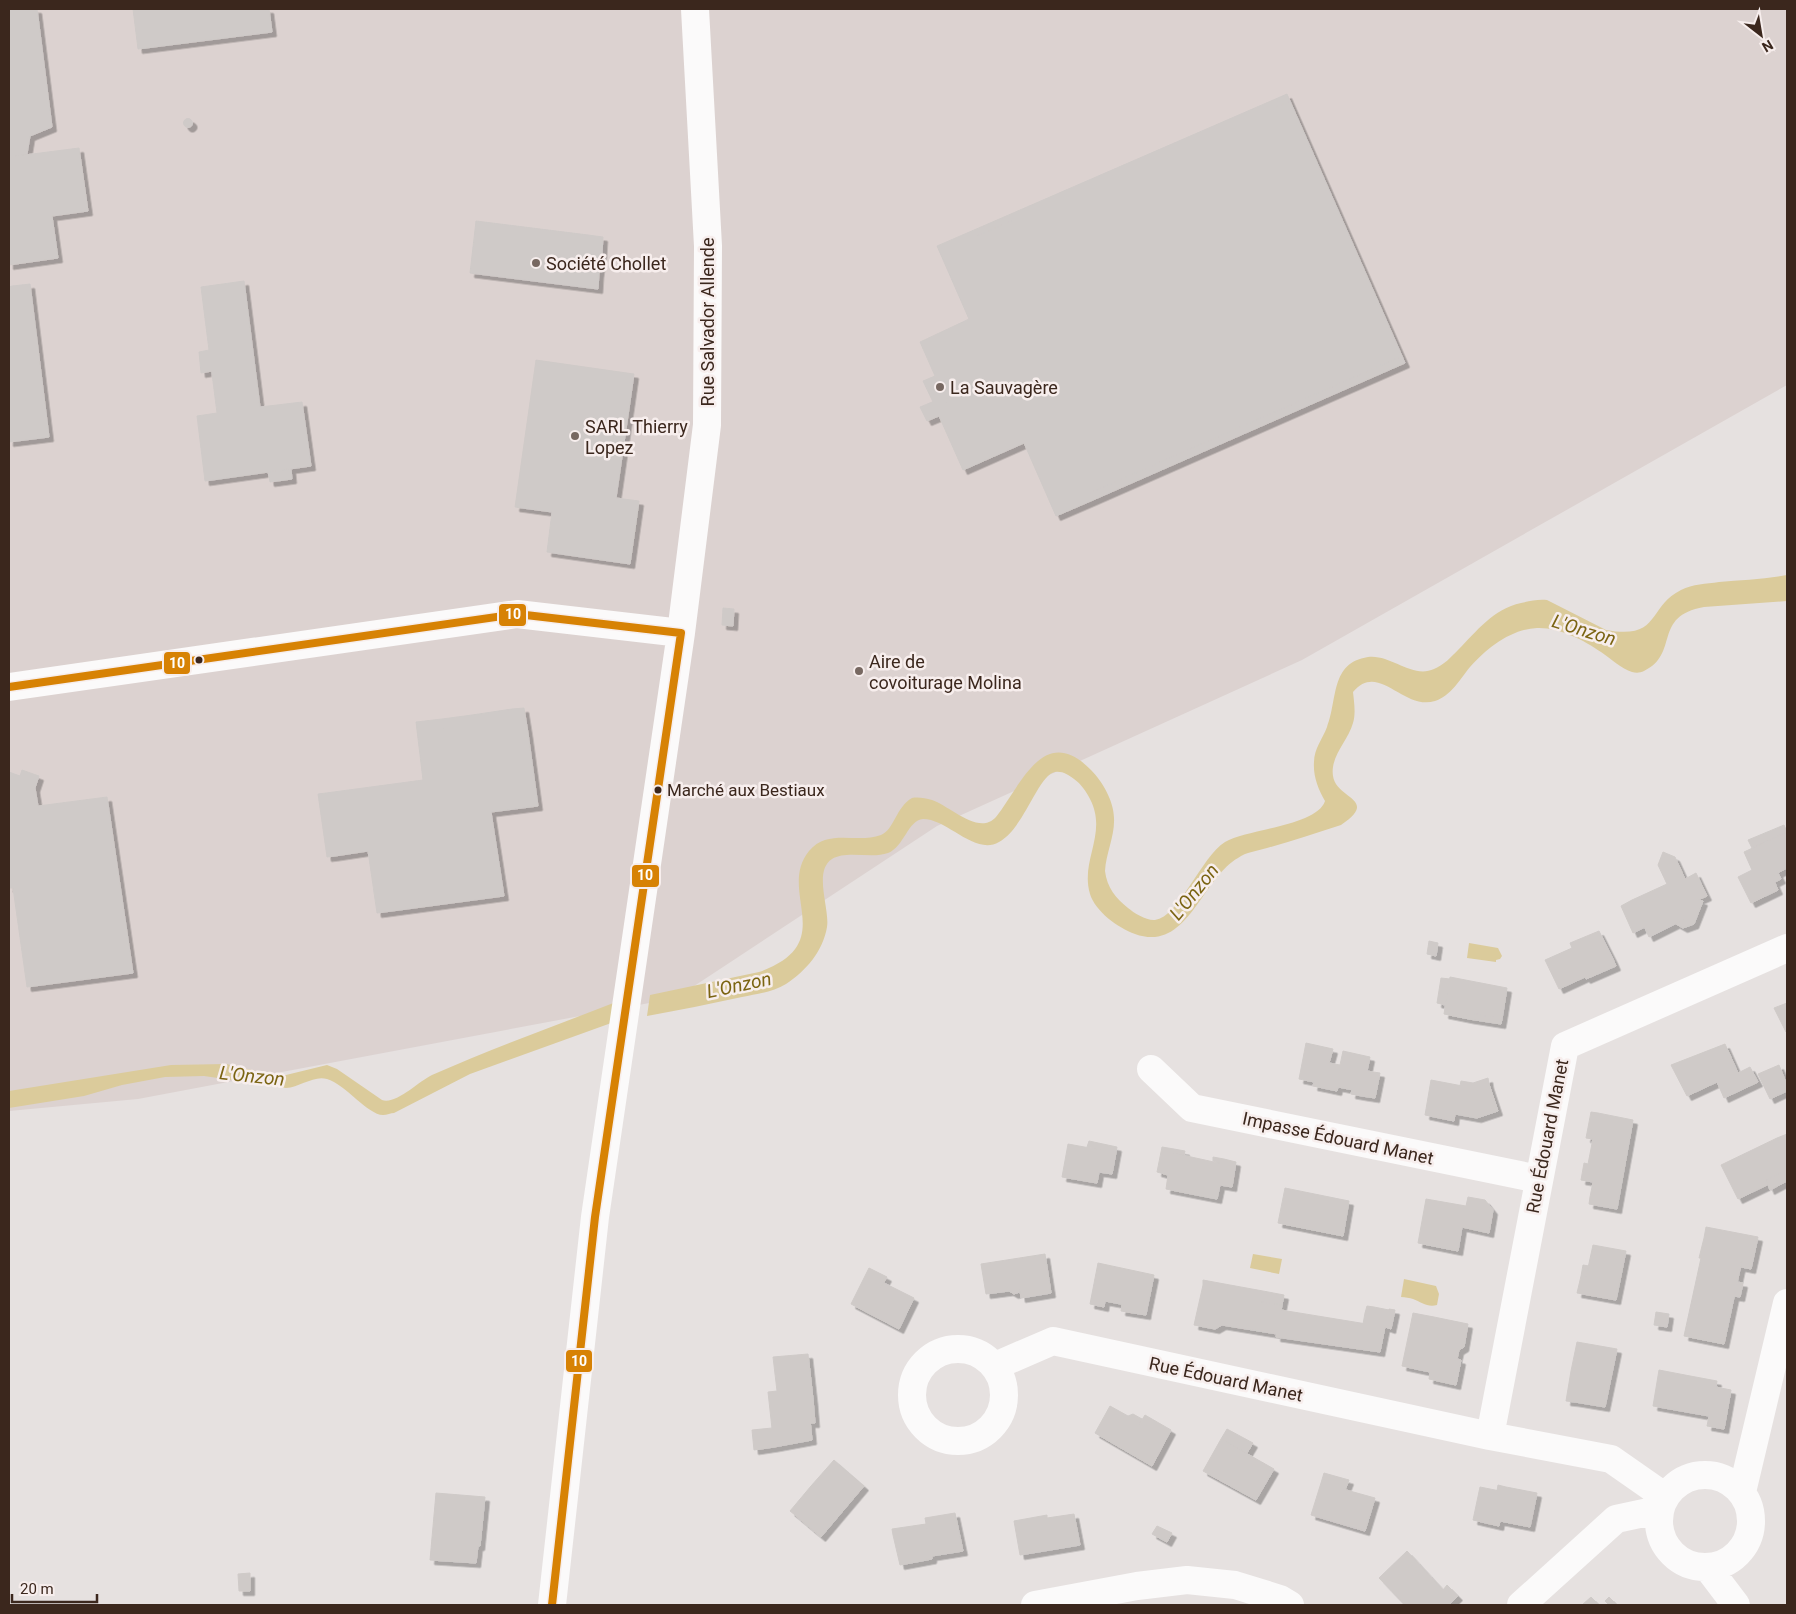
<svg xmlns="http://www.w3.org/2000/svg" width="1796" height="1614" font-family="Roboto,sans-serif">
	<defs>
		<filter id="shadow"><feDropShadow dx="4.5" dy="4.5" stdDeviation="0" flood-color="#0004"/></filter>
	</defs>
	<rect width="100%" height="100%" fill="#e6e1e0"/>
	<path fill="#dcd2d0" d="M9 9H1787V385L1302 660 937 826 676 998 138 1099 9 1111Z"/>
	<path fill="#dbcb9b" d="M1787 575V601L1704 607C1652 616 1680 654 1644 671 1640 673 1636 673 1632 672 1622 669 1610 658 1601 652 1584 640 1558 627 1537 628 1511 629 1487 648 1470 667 1460 679 1451 696 1435 701 1403 711 1379 661 1353 692 1354 702 1356 713 1353 723 1348 741 1330 756 1333 776 1336 799 1380 799 1341 825 1316 833 1292 841 1267 848 1257 851 1246 852 1238 858 1201 879 1188 953 1135 934 1118 928 1095 911 1090 894 1080 860 1108 834 1090 799 1086 791 1081 784 1074 779 1068 775 1063 771 1055 772 1038 775 1024 829 999 842 975 856 948 819 923 819 908 820 904 847 888 853 872 859 846 850 832 859 813 871 830 909 827 927 823 951 806 971 786 984 773 992 757 994 742 997 710 1004 679 1010 647 1016L650 995 759 972C841 943 776 892 809 851 828 828 857 844 881 835 894 830 896 807 912 798 918 797 925 798 932 800 950 806 979 836 996 817 1021 785 1044 722 1091 770 1102 781 1114 801 1114 818 1115 836 1106 853 1105 871 1107 888 1116 898 1128 908 1134 913 1147 921 1155 920 1179 917 1201 857 1225 842 1247 829 1317 826 1325 801 1318 789 1313 776 1314 762 1314 749 1323 738 1327 727 1338 699 1330 663 1368 657 1391 654 1412 679 1434 669 1444 665 1451 657 1458 650 1477 631 1493 609 1521 603 1530 601 1538 599 1547 600L1606 630C1661 640 1647 607 1681 590 1693 584 1706 584 1719 582 1741 580 1765 579 1787 575Z
		M1469 943 1498 948 1502 956 1500 959 1496 960V962L1467 958Z
		M616 1002 614 1022 470 1074 394 1113C391 1113 387 1115 383 1115 368 1115 345 1084 327 1079 314 1075 300 1087 286 1088L204 1076 165 1077 122 1085 84 1096 9 1108V1091L171 1065 226 1064 269 1074 286 1075 327 1065 337 1069 382 1100C396 1105 419 1081 432 1075 492 1048 555 1026 616 1002Z
		M1253 1254 1282 1259 1279 1274 1250 1268Z
		M1404 1279 1436 1286 1439 1294 1437 1305C1428 1308 1421 1302 1413 1299 1410 1298 1405 1297 1401 1297Z"/>
	<path fill="#cfcac8" stroke="#cfcac8" filter="url(#shadow)" d="M9 9H37L52 127 30 136 27 154 9 157Z
		M133 9H269L272 32 138 49Z
		M1287 94 1290 101 977 236 974 230Z
		M1290 101 1402 356 1090 493 1093 500 1056 516 1024 443 963 470 939 416 927 421 920 407 937 400 940 406 947 403 920 342 969 319 937 246 974 230 977 236Z
		M183.5 123a4.5 4.5 0 1 1 9 0a4.5 4.5 0 1 1-9 0Z
		M79 148 88 211 52 216 58 258 9 265V157Z
		M476 221 588 235 602 253 599 273 582 287 470 273Z
		M588 235 603 237 602 253Z
		M599 273 598 289 582 287Z
		M244 281 260 407 302 402 311 466 205 481 197 416 217 413 201 287Z
		M30 284 49 437 33 439 12 286Z
		M12 286 33 439 9 442V287Z
		M209 350 212 371 201 373 199 352Z
		M1402 356 1405 363 1093 500 1090 493Z
		M536 360 634 374 616 498 639 501 630 564 547 552 552 512 515 507Z
		M935 376 947 403 940 406 937 400 933 402 923 381Z
		M291 469 292 479 270 482 268 472Z
		M723 608 734 609 733 626 722 625Z
		M524 708 528 733 516 735 512 709Z
		M512 709 516 735 528 733 538 806 491 812 504 896 377 913 368 851 335 856 326 793 423 780 416 722 442 719 444 729 473 726 472 715Z
		M472 715 473 726 444 729 442 719Z
		M22 770 39 776 35 788 38 806 107 797 133 973 27 987 13 888H9V772L20 776Z
		M326 793 335 856 327 857 318 794Z
		M1784 825 1787 832 1752 848 1748 840Z
		M1787 832V868L1772 876 1778 890 1751 903 1738 877 1752 870 1744 852Z
		M1663 852 1675 857 1685 879 1696 873 1707 896 1698 900 1703 901 1694 924 1685 919 1649 937 1632 900 1667 884 1658 865Z
		M1778 873 1781 879 1775 882 1772 876Z
		M1632 900 1645 927 1633 933 1621 906Z
		M1685 919 1694 924 1683 928 1676 924Z
		M1599 931 1613 959 1583 973 1585 977 1559 989 1545 960 1572 948 1570 943Z
		M1429 941 1438 943 1436 956 1427 954Z
		M1613 959 1616 966 1586 979 1583 973Z
		M1450 977 1507 988 1502 1019 1470 1013 1469 1019 1444 1014Z
		M1441 978 1450 979 1445 1005 1437 1003Z
		M1787 1003V1031L1786 1032 1774 1008Z
		M1470 1013 1502 1019 1501 1024 1469 1019Z
		M1306 1043 1333 1049 1329 1063 1340 1065 1343 1051 1370 1057 1367 1071 1380 1073 1375 1098 1362 1096 1363 1092 1338 1087 1337 1091 1323 1088 1324 1084 1299 1079Z
		M1725 1044 1738 1073 1750 1067 1758 1082 1724 1098 1717 1082 1687 1096 1671 1065Z
		M1779 1065 1787 1085V1091L1770 1099 1758 1074Z
		M1488 1078 1489 1084 1473 1088 1460 1086 1461 1081 1473 1083Z
		M1431 1080 1473 1088 1489 1084 1498 1111 1477 1118 1455 1114 1454 1121 1425 1115Z
		M1314 1082 1324 1084 1323 1088 1313 1086Z
		M1352 1089 1363 1092 1362 1096 1351 1094Z
		M1591 1112 1598 1113 1593 1139 1586 1138Z
		M1598 1113 1633 1120 1618 1203 1590 1197 1593 1182 1581 1180 1584 1163 1588 1164Z
		M1787 1134V1146L1782 1136Z
		M1782 1136 1787 1146V1159L1777 1138Z
		M1777 1138 1787 1159V1170L1766 1180 1767 1185 1738 1199 1721 1165Z
		M1089 1141 1103 1144 1101 1150 1087 1147Z
		M1068 1144 1101 1150 1103 1144 1117 1147 1112 1174 1099 1172 1097 1183 1062 1177Z
		M1162 1147 1174 1149 1173 1153 1223 1164 1224 1159 1236 1162 1232 1187 1220 1185 1217 1199 1166 1189 1168 1175 1157 1172Z
		M1174 1149 1185 1151 1184 1155 1173 1153Z
		M1213 1157 1224 1159 1223 1164 1213 1161Z
		M1787 1170V1181L1770 1190 1766 1180Z
		M1285 1188 1349 1201 1343 1236 1278 1223Z
		M1468 1197 1485 1200 1493 1210 1489 1233 1462 1227 1458 1251 1418 1243 1426 1199 1466 1206Z
		M1590 1197 1618 1203 1617 1209 1589 1204Z
		M1706 1227 1758 1237 1751 1269 1741 1267 1742 1260 1731 1257 1734 1245 1704 1238Z
		M1704 1238 1734 1245 1731 1257 1742 1260 1724 1344 1684 1336 1701 1258H1699Z
		M1593 1245 1626 1251 1616 1300 1577 1293 1581 1276 1586 1277Z
		M1045 1254 1051 1293 1021 1298 1019 1284 1013 1285 1009 1291 986 1294 981 1264Z
		M1098 1263 1154 1275 1147 1309 1105 1301 1104 1307 1090 1304Z
		M1583 1265 1589 1266 1586 1277 1581 1276Z
		M869 1268 887 1277 880 1289 863 1280Z
		M863 1280 880 1289 884 1283 914 1298 899 1329 851 1304Z
		M1203 1280 1230 1285 1229 1290 1203 1285Z
		M1737 1282 1743 1283 1740 1297 1734 1296Z
		M1019 1284 1020 1292 1014 1294 1009 1291 1013 1285Z
		M1203 1285 1229 1290 1230 1285 1263 1291 1261 1302 1282 1305 1277 1334 1222 1325 1224 1320 1218 1319 1215 1329 1194 1325Z
		M1263 1291 1284 1295 1282 1305 1261 1302Z
		M1122 1304 1147 1309 1146 1315 1121 1311Z
		M1367 1306 1374 1307 1373 1314 1365 1313Z
		M1374 1307 1389 1310 1385 1327 1363 1324 1365 1313 1373 1314Z
		M1389 1309 1395 1310 1391 1329 1385 1327Z
		M1281 1310 1385 1327 1380 1352 1276 1337Z
		M1656 1312 1669 1314 1667 1327 1654 1325Z
		M1413 1313 1434 1317 1431 1333 1410 1328Z
		M1434 1317 1468 1324 1464 1347 1459 1350 1457 1359 1461 1360 1456 1385 1429 1379 1430 1372 1402 1366 1410 1328 1431 1333Z
		M1218 1319 1224 1320 1222 1325 1215 1329Z
		M1577 1342 1617 1349 1605 1407 1575 1402 1581 1373 1571 1371Z
		M808 1354 813 1399H808L812 1440 774 1447 768 1392 777 1391 773 1357Z
		M1659 1370 1685 1375 1683 1380 1658 1376Z
		M1571 1371 1581 1373 1575 1402 1566 1401Z
		M1685 1375 1717 1381 1716 1387 1731 1390 1724 1429 1707 1426 1709 1416 1653 1406 1658 1376 1683 1380Z
		M808 1399H813L815 1423H810Z
		M1110 1406 1128 1416 1130 1422 1138 1426 1145 1415 1171 1430 1152 1466 1095 1433Z
		M1133 1414 1142 1419 1138 1426 1130 1422 1128 1416Z
		M772 1428 774 1447 754 1450 752 1430Z
		M1227 1429 1253 1443 1247 1453 1221 1439Z
		M1221 1439 1274 1469 1256 1500 1203 1471Z
		M834 1460 864 1486 821 1537 795 1515 816 1490 811 1486Z
		M1324 1473 1349 1480 1345 1490 1321 1483Z
		M1321 1483 1375 1498 1365 1531 1311 1515Z
		M1498 1485 1506 1487 1505 1492 1497 1491Z
		M811 1486 816 1490 795 1515 790 1511Z
		M1480 1487 1505 1492 1506 1487 1537 1493 1530 1527 1500 1521 1499 1526 1473 1520Z
		M436 1493 485 1497 480 1546H478L476 1563 430 1560Z
		M955 1513 963 1551 932 1556V1559L900 1565 893 1535 927 1529 925 1518Z
		M1074 1514 1080 1545 1020 1555 1014 1521 1047 1515V1518Z
		M926 1524 927 1529 893 1535 892 1529Z
		M1157 1526 1172 1533 1167 1542 1152 1534Z
		M1407 1551 1443 1590 1447 1585 1458 1596 1449 1605H1405L1379 1578Z
		M250 1573V1591H239L238 1574Z
		M1591 1597 1599 1605H1582Z
		M1609 1597 1617 1605H1609L1605 1601Z"/>
	<g fill="none" stroke-linecap="round" stroke-linejoin="round">
		<path stroke="#fbfafa" stroke-width="28" d="M9 687 517 614 681 633
			M1151 1069 1192 1108 1539 1179
			M912 1395a46 46 0 1 1 92 0a46 46 0 1 1-92 0Z
			M995 1366 1053 1341 1490 1436 1611 1459 1664 1496
			M1490 1436 1565 1046 1787 948
			M1659 1521a46 46 0 1 1 92 0a46 46 0 1 1-92 0Z
			M1742 1492 1787 1303
			M1708 1568 1736 1605
			M552 1605 595 1217 681 633 707 425 708 246 695 9
			M1035 1605 1137 1586 1187 1580 1235 1585 1280 1599 1290 1605
			M1521 1605 1616 1519 1658 1510"/>
		<g stroke="#f7eeed" stroke-width="11">
			<path id="bus-1" d="M9 687 517 614 681 633
				M552 1605 595 1217 681 633"/>
		</g>
		<use href="#bus-1" stroke="#d78204" stroke-width="8"/>
	</g>
	<g fill="#776861" stroke="#f7eeed" stroke-width="2">
		<circle cx="536" cy="263" r="5"/>
		<circle cx="940" cy="387" r="5"/>
		<circle cx="575" cy="436" r="5"/>
		<circle cx="859" cy="671" r="5"/>
	</g>
	<g fill="#3b271d" stroke="#f7eeed" stroke-width="2">
		<circle cx="199" cy="660" r="4.5"/>
		<circle cx="658" cy="790" r="4.5"/>
	</g>
	<g text-anchor="middle" dominant-baseline="central" stroke-width="5" stroke-linejoin="round" paint-order="stroke">
		<g font-size="17" fill="#3b271d" stroke="#f7eeed" text-anchor="start">
			<text x="667" y="790">Marché aux Bestiaux</text>
		</g>
		<g font-size="18" fill="#3b271d" stroke="#f7eeed" text-anchor="start">
			<text x="546" y="263">Société Chollet</text>
			<text x="950" y="387">La Sauvagère</text>
			<text x="585" y="426">SARL Thierry<tspan x="585" dy="21">Lopez</tspan></text>
			<text x="869" y="661">Aire de<tspan x="869" dy="21">covoiturage Molina</tspan></text>
		</g>
		<g font-size="18" fill="#3b271d" stroke="#f7eeed">
			<text transform="translate(707 322) rotate(-90)">Rue Salvador Allende</text>
			<text transform="translate(1547 1136) rotate(-79)">Rue Édouard Manet</text>
			<text transform="translate(1338 1138) rotate(12)">Impasse Édouard Manet</text>
			<text transform="translate(1226 1379) rotate(12)">Rue Édouard Manet</text>
		</g>
		<g font-size="19" font-style="italic" fill="#7b6412" stroke="#f7eeed">
			<text transform="translate(1584 630) rotate(17)">L'Onzon</text>
			<text transform="translate(1194 892) rotate(-51)">L'Onzon</text>
			<text transform="translate(739 985) rotate(-12)">L'Onzon</text>
			<text transform="translate(252 1076) rotate(6)">L'Onzon</text>
		</g>
	</g>
	<g stroke="#f7eeed" stroke-width="2">
		<rect x="498" y="603" width="29" height="24" rx="5" fill="#d78204"/>
		<rect x="163" y="651" width="28" height="24" rx="5" fill="#d78204"/>
		<rect x="631" y="864" width="29" height="24" rx="5" fill="#d78204"/>
		<rect x="565" y="1349" width="28" height="24" rx="5" fill="#d78204"/>
	</g>
	<g font-size="14" text-anchor="middle" font-weight="bold" fill="#fff">
		<text x="513" y="619">10</text>
		<text x="177" y="668">10</text>
		<text x="645" y="880">10</text>
		<text x="579" y="1366">10</text>
	</g>
	<rect width="1796" height="1614" fill="none" stroke="#3b271d" stroke-width="20"/>
	<g transform="translate(1761 35) rotate(149)" stroke="#f7eeed" stroke-width="4" paint-order="stroke">
	<path d="M0-4L9 19L0 12L-9 19Z" fill="#3b271d"/>
	<text y="-8" font-size="14" font-weight="bold" text-anchor="middle" fill="#3b271d">N</text>
	</g>
	<path d="M12 1594v8h85v-8" fill="none" stroke="#3b271d" stroke-width="2.5"/>
	<text x="20" y="1594" font-size="15" fill="#3b271d" stroke="#f7eeed" stroke-width="4" paint-order="stroke">20 m</text>
</svg>
